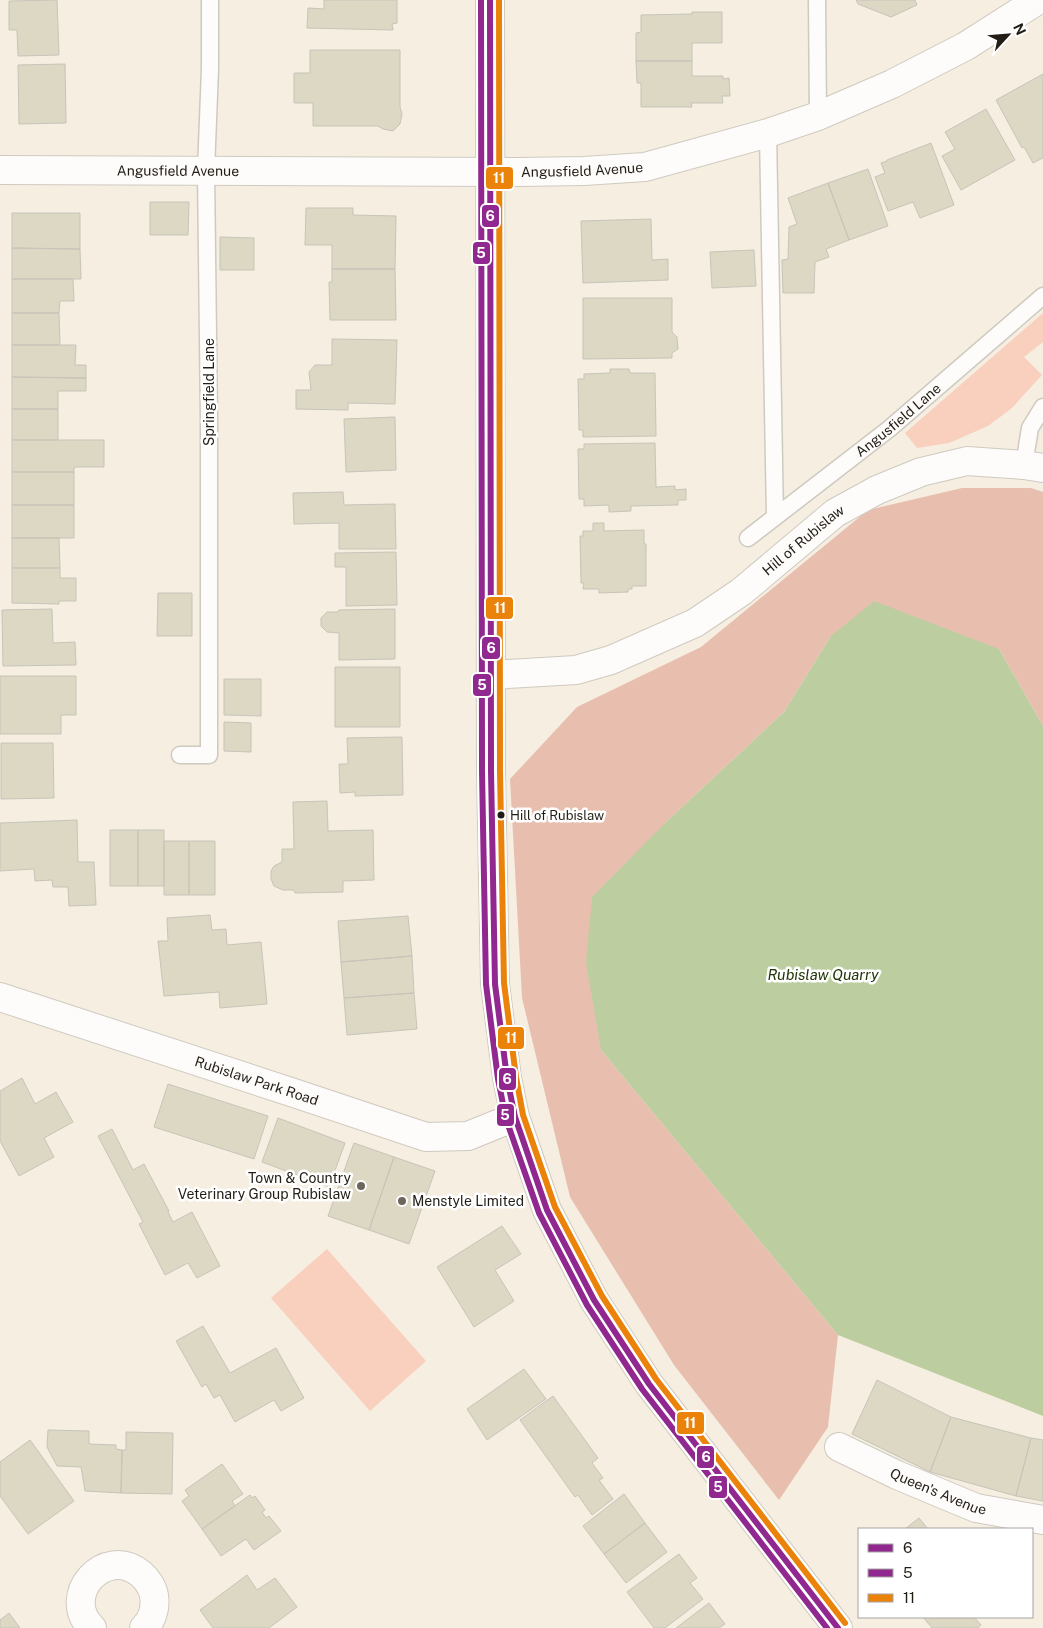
<svg xmlns="http://www.w3.org/2000/svg" width="1043" height="1628" font-family="'Public Sans',sans-serif">
	<rect width="100%" height="100%" fill="#f5eee1"/>
	<path fill="#f9cfbe" d="M1043 313V342L1024 357 1042 375 1012 408 988 426 949 443 917 448 905 433Z
		M327 1249 426 1361 370 1411 271 1298Z"/>
	<path fill="#e8bfaf" d="M962 488H1031L1043 492V726L999 649 831 636 784 712 665 823 601 1050 838 1335 828 1427 779 1500 674 1365 570 1197 522 998 510 779 577 707 701 647 868 510Z"/>
	<path fill="#bcce9f" d="M874 601 999 649 1043 726V1416L838 1335 601 1050 586 963 592 897 665 823 784 712 831 636Z"/>
	<path fill="#dcd8c4" stroke="#c7c4b9" d="M57 0 59 55 18 56 17 30H9V1Z
		M324 0H397V23L392 24 393 30 307 28 308 8 324 9Z
		M856 0H915L917 5 891 17 858 4Z
		M692 12H722V43H692V61H636V33L641 32V15L692 14Z
		M310 50H400V107L402 114 400 124 393 131 383 129 378 126H313V103H294V73H310Z
		M636 61H692V76H723V79L729 78 730 96H722L723 103H691L692 107H641V83H637Z
		M65 64 66 123 19 124 18 65Z
		M1043 74V158L1033 163 1024 147 1022 148 996 100Z
		M986 109 1015 160 961 190 942 156 955 149 945 132Z
		M931 143 954 205 920 218 913 202 888 211 875 177 885 173 881 163 887 161V160Z
		M868 169 888 226 849 240 828 183Z
		M828 183 849 240 826 249 829 257 815 262 814 293H783L782 260 788 259 789 227 797 224 788 198Z
		M150 202H189L188 235H150Z
		M306 208H353V215L396 216 395 269H332V245H305Z
		M12 213H80V249L12 248Z
		M651 219 652 260 668 259V280L583 283 581 221Z
		M220 237 254 238V270H220Z
		M12 248 80 249 81 279H12Z
		M754 250 756 286 712 288 710 252Z
		M332 269H395L396 320H330L329 282H332Z
		M12 279H73L74 301H60L59 313H12Z
		M583 298H672V332L677 337 678 349 672 353V358L583 359Z
		M12 313H59L60 345H12Z
		M332 339 397 340 395 404 348 403V410L296 409V390H311L309 372 315 365H332Z
		M12 345H76L75 365H86V378L12 377Z
		M610 369H629L630 373H655L656 436 583 437V430H579L578 379H584V374L610 373Z
		M12 377 86 378V391H58V409H12Z
		M12 409H58V440H12Z
		M395 417 396 470 346 472 344 419Z
		M12 440H104V467H74V472H12Z
		M655 443 656 487 675 486V490L686 489V500H678V505L631 506V511L609 512V505L584 506V499H579L578 449H584V444Z
		M12 472H74V505H12Z
		M343 492 344 505 395 504 396 549H339V523L294 524 293 493Z
		M12 505H74V538H12Z
		M593 523H604V531L644 530V544H646V586H632V589H628V592L599 593V589H583L584 583H581L580 536H583V531H593Z
		M12 538H59L60 568H12Z
		M396 552 397 605 346 606V567H335V553Z
		M12 568H60V578H76V601H59V604L12 603Z
		M158 593H192V636H157Z
		M52 609 53 643 75 642 76 665 3 666 2 610Z
		M395 609V659L339 660V633L327 632 321 626V618L327 612H338L339 610Z
		M335 667H400V727H335Z
		M0 676H76V715H61V734H0Z
		M224 679H261V716L224 715Z
		M224 722 251 723V752L224 751Z
		M402 737 403 795 355 796V792L340 793 339 764H348L347 738Z
		M1 743H53L54 798 1 799Z
		M327 801 328 831 373 830 374 880 343 881V892L295 893 294 890H283L274 886 271 879V871L274 866 282 862V849H294L293 802Z
		M77 820 78 862H94L96 905 69 906 68 887H53L52 880 35 881 34 869 0 871V823Z
		M110 830H138V886H110Z
		M138 830H164V886H138Z
		M164 841H189V895H164Z
		M189 841H215V895H189Z
		M210 915 212 930 226 929 227 945 261 942 267 1004 220 1008 219 992 164 996 158 941H168L167 918Z
		M408 916 412 956 341 962 338 921Z
		M412 956 414 993 344 998 341 962Z
		M414 993 417 1029 347 1035 344 998Z
		M22 1078 35 1104 56 1092 73 1122 44 1138 54 1157 19 1176 0 1141V1091Z
		M168 1084 268 1116 254 1159 154 1127Z
		M278 1118 345 1143 329 1187 262 1162Z
		M112 1129 133 1170 144 1164 169 1211 168 1212 173 1222 192 1212 220 1266 197 1278 188 1263 165 1275 139 1224 143 1222 98 1136Z
		M354 1143 394 1157 369 1230 328 1216Z
		M394 1157 435 1171 409 1244 369 1230Z
		M502 1226 521 1254 495 1270 514 1301 474 1327 437 1267Z
		M203 1326 230 1373 276 1348 304 1398 281 1411 274 1400 235 1422 220 1395 214 1398 206 1384 202 1387 176 1341Z
		M524 1369 546 1399 487 1440 467 1409Z
		M877 1380 951 1417 930 1472 852 1434Z
		M553 1396 598 1458 592 1463 603 1478 599 1480 613 1499 592 1515 578 1495 575 1497 520 1420Z
		M951 1417 1031 1438 1016 1496 930 1472Z
		M48 1430 89 1431V1444L116 1445V1449L122 1450 121 1493 85 1491 81 1467 57 1466 47 1447Z
		M126 1432 173 1433 172 1494 121 1493 122 1450H126Z
		M1031 1438 1043 1440V1501L1016 1496Z
		M30 1440 74 1501 28 1534 0 1496V1462Z
		M222 1464 243 1494 232 1501 235 1506 202 1529 182 1501 189 1496 185 1490Z
		M624 1494 645 1523 604 1554 583 1526Z
		M250 1495 252 1498 255 1496 265 1510 262 1512 266 1518 269 1516 281 1531 254 1550 246 1539 221 1556 202 1529Z
		M919 1518 928 1529H905Z
		M645 1523 667 1552 626 1583 604 1554Z
		M679 1554 697 1578 690 1583 703 1599 665 1628H654L627 1592Z
		M247 1575 257 1590 275 1578 297 1607 269 1628H213L200 1610Z
		M709 1603 725 1624 719 1628H676Z
		M9 1613 20 1628H0V1620Z
		M923 1617H974L981 1625 978 1628H932Z"/>
	<g fill="none" stroke-linecap="round" stroke-linejoin="round">
		<g stroke="#cfcac0" stroke-width="19">
			<g id="service">
				<path d="M817 0 818 116"/>
				<path d="M768 133 775 517"/>
				<path d="M1024 465 1030 428 1043 407"/>
				<path id="s1" d="M748 538 889 429 1043 296"/>
				<path d="M180 755H209V421L206 170 210 69V0"/>
			</g>
		</g>
		<g stroke="#cfcac0" stroke-width="30">
			<g id="minor">
				<path id="s2" d="M0 170 519 172 584 171 645 167 768 133 818 116 892 84 966 46 1038 0"/>
				<path id="s3" d="M491 675 576 670 611 660 695 623 741 592 835 513 877 490 921 472 967 461 1024 465 1043 468"/>
				<path id="s4" d="M0 997 294 1093 426 1137 468 1136 515 1117"/>
				<path id="s5" d="M839 1447 897 1475 976 1508 1043 1520"/>
				<path d="M92 1628C59 1596 105 1544 141 1574 147 1579 153 1588 154 1596 156 1608 152 1620 144 1628"/>
			</g>
		</g>
		<g stroke="#cfcac0" stroke-width="30">
			<path id="primary" d="M490 0 491 771 495 984 507 1078 515 1117 547 1210 594 1300 649 1384 838 1628"/>
		</g>
		<use href="#service" stroke="#fefcfa" stroke-width="16"/>
		<use href="#minor" stroke="#fefcfa" stroke-width="28"/>
		<use href="#primary" stroke="#fefcfa" stroke-width="28"/>
		<g stroke="#fff" stroke-width="10">
			<path id="bus-1" d="M490 0 491 771 495 984 507 1078 515 1117 547 1210 594 1300 649 1384 838 1628"/>
		</g>
		<g stroke="#fff" stroke-width="10">
			<path id="bus-2" d="M481 0 482 771 486 984 498 1079 506 1119 539 1213 587 1305 642 1389 827 1628"/>
		</g>
		<g stroke="#fff" stroke-width="10">
			<path id="bus-3" d="M499 0 500 771 504 983 516 1077 523 1115 555 1207 602 1296 656 1379 845 1623"/>
		</g>
		<use href="#bus-1" stroke="#90288f" stroke-width="6"/>
		<use href="#bus-2" stroke="#90288f" stroke-width="6"/>
		<use href="#bus-3" stroke="#eb830b" stroke-width="6"/>
	</g>
	<circle fill="#221d15" stroke="#fff" stroke-width="2" cx="501" cy="815" r="4.5"/>
	<g fill="#6c665c" stroke="#fff" stroke-width="2">
		<circle cx="361" cy="1186" r="5"/>
		<circle cx="402" cy="1201" r="5"/>
	</g>
	<g text-anchor="middle" dominant-baseline="central" stroke-width="5" stroke-linejoin="round" paint-order="stroke">
		<g font-size="13" fill="#221d15" stroke="#fff" text-anchor="start">
			<text x="510" y="815">Hill of Rubislaw</text>
		</g>
		<g font-size="14" fill="#221d15" stroke="#fff">
			<text stroke="none"><textPath href="#s2" startOffset="582">Angusfield Avenue</textPath></text>
			<text stroke="none"><textPath href="#s2" startOffset="178">Angusfield Avenue</textPath></text>
			<text transform="translate(209 392) rotate(-90)">Springfield Lane</text>
			<text stroke="none"><textPath href="#s1" startOffset="191">Angusfield Lane</textPath></text>
			<text stroke="none"><textPath href="#s3" startOffset="350">Hill of Rubislaw</textPath></text>
			<text stroke="none"><textPath href="#s4" startOffset="270">Rubislaw Park Road</textPath></text>
			<text stroke="none"><textPath href="#s5" startOffset="109">Queen's Avenue</textPath></text>
		</g>
		<g font-size="14" fill="#221d15" stroke="#fff" text-anchor="end">
			<text x="351" y="1178">Town &amp; Country<tspan x="351" dy="16">Veterinary Group Rubislaw</tspan></text>
			<text x="412" y="1201" text-anchor="start">Menstyle Limited</text>
		</g>
		<g font-size="15" font-style="italic" fill="#223507" stroke="#fff">
			<text x="823" y="974">Rubislaw Quarry</text>
		</g>
	</g>
	<g stroke="#fff" stroke-width="2">
		<rect x="485" y="166" width="29" height="24" rx="5" fill="#eb830b"/>
		<rect x="481" y="204" width="19" height="24" rx="5" fill="#90288f"/>
		<rect x="472" y="241" width="19" height="24" rx="5" fill="#90288f"/>
		<rect x="485" y="596" width="29" height="24" rx="5" fill="#eb830b"/>
		<rect x="481" y="636" width="20" height="24" rx="5" fill="#90288f"/>
		<rect x="472" y="673" width="20" height="24" rx="5" fill="#90288f"/>
		<rect x="497" y="1026" width="28" height="24" rx="5" fill="#eb830b"/>
		<rect x="498" y="1067" width="19" height="24" rx="5" fill="#90288f"/>
		<rect x="496" y="1103" width="19" height="24" rx="5" fill="#90288f"/>
		<rect x="676" y="1411" width="29" height="24" rx="5" fill="#eb830b"/>
		<rect x="696" y="1445" width="19" height="24" rx="5" fill="#90288f"/>
		<rect x="708" y="1475" width="20" height="24" rx="5" fill="#90288f"/>
	</g>
	<g font-size="14" text-anchor="middle" font-weight="bold" fill="#fff">
		<text x="499" y="183">11</text>
		<text x="490" y="221">6</text>
		<text x="481" y="258">5</text>
		<text x="500" y="613">11</text>
		<text x="491" y="653">6</text>
		<text x="482" y="690">5</text>
		<text x="511" y="1043">11</text>
		<text x="507" y="1084">6</text>
		<text x="505" y="1120">5</text>
		<text x="690" y="1428">11</text>
		<text x="706" y="1462">6</text>
		<text x="718" y="1492">5</text>
	</g>
	<rect x="858" y="1528" width="175" height="90" fill="#ffffff" stroke="#a7a5a1"/>
	<rect x="868" y="1544" width="25" height="8" fill="#90288f" stroke="#a7a5a1"/>
	<text x="903" y="1553" font-size="15" fill="#221d15">6</text>
	<rect x="868" y="1569" width="25" height="8" fill="#90288f" stroke="#a7a5a1"/>
	<text x="903" y="1578" font-size="15" fill="#221d15">5</text>
	<rect x="868" y="1594" width="25" height="8" fill="#eb830b" stroke="#a7a5a1"/>
	<text x="903" y="1603" font-size="15" fill="#221d15">11</text>
	<g transform="translate(1008 35) rotate(64)" stroke="#ffffff" stroke-width="4" paint-order="stroke">
	<path d="M0-4L9 19L0 12L-9 19Z" fill="#221d15"/>
	<text y="-8" font-size="14" font-weight="bold" text-anchor="middle" fill="#221d15">N</text>
	</g>
</svg>
